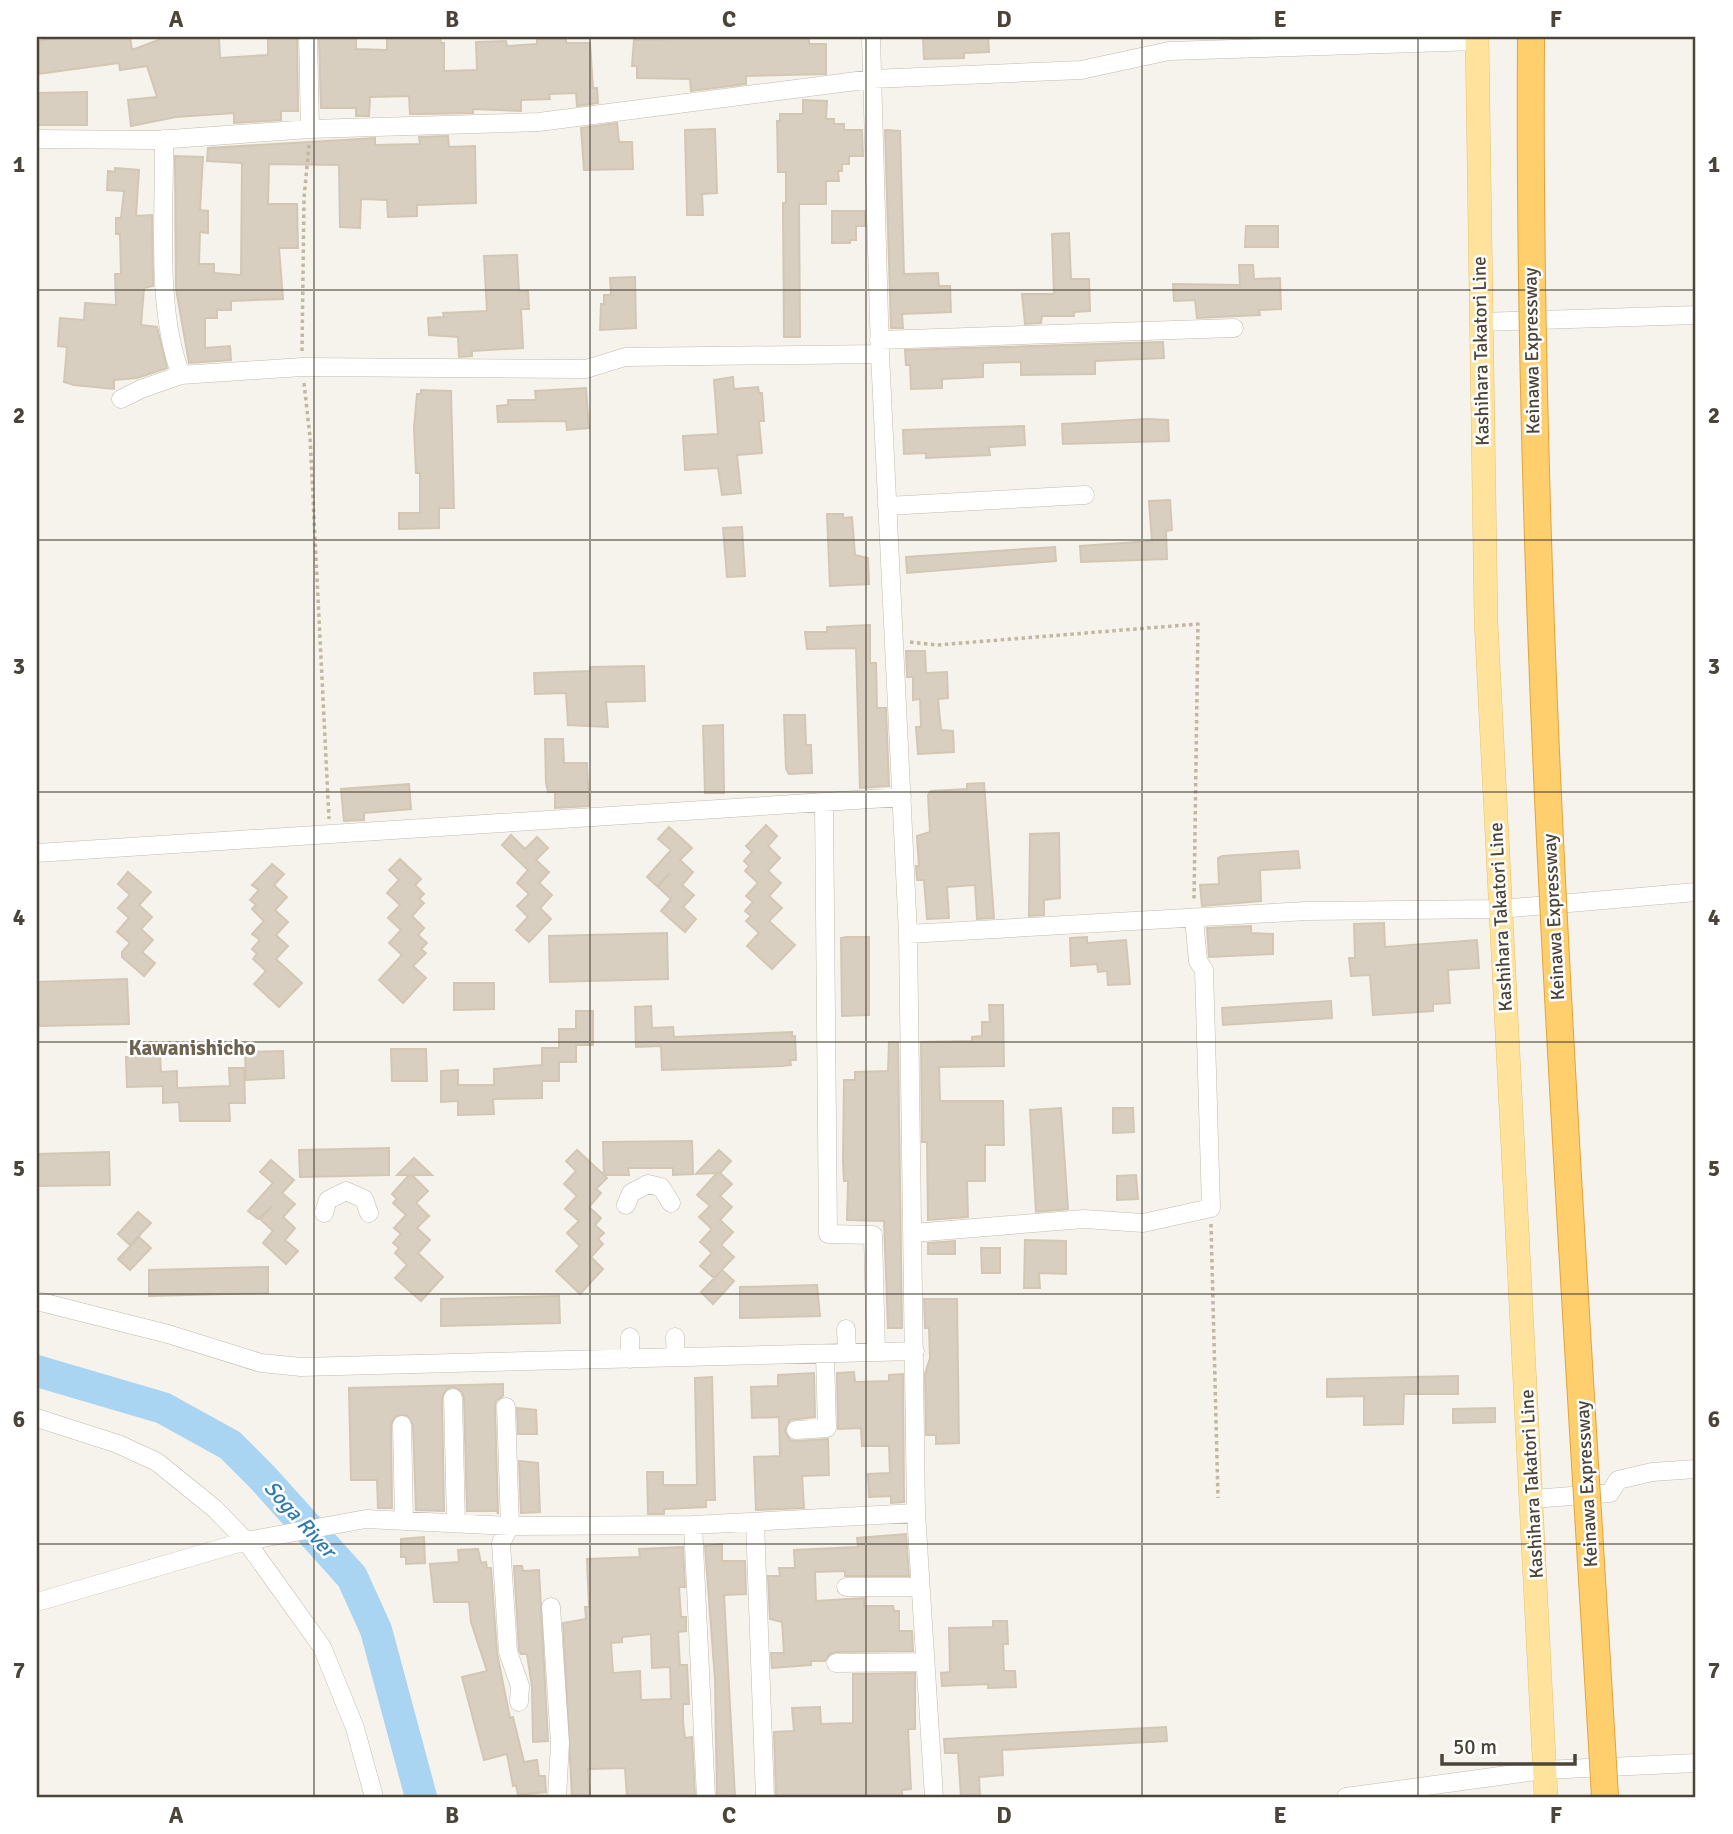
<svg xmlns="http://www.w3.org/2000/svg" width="1733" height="1834" font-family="Signika,sans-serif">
	<rect width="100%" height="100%" fill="#f6f3ec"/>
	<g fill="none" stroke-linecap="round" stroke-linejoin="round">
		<path stroke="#a9d4f2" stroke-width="32" d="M37 1371 163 1408 230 1445 262 1477 352 1577 376 1630 421 1797"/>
	</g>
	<path fill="#d8cfc1" stroke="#d3c7b4" stroke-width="2" fill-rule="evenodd" d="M62 37H130L132 50 166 37 219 38 220 58 268 55V37H297L298 111H281V120L234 123V113L176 117 131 126 128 100 157 97 147 66 120 70 119 63 37 74V41Z
		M319 37H353L356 38V49L387 50V37H440L441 43H444V71L477 70 476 42 506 41 507 46 537 44V37H566V43H590L593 88H597L598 103 577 106 576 93 549 94 550 99 521 100V111L473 109V113L419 114H410L409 96 370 97 369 116H356V108H321Z
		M765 37H809V44H826V74L746 76V84L691 91 690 79 637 78V66H632L634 40Z
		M923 37H988L989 52 964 53V58L924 59Z
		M87 92V125H37V93Z
		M803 100 827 101 826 119H834V124H844V130H862L863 156H849V164H842V171H838L839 181H826V204H799L800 337H784L783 203H786V172H778L777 121H780V114H803Z
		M617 123 619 142H632L633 169 584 170 581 128Z
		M715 129 717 193 702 194 703 215H687L685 130Z
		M885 130 900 131 904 274 938 273 939 286H950L951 312 902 314 903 328H891Z
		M448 136 449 147 475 146 476 203 417 205V216L388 217 387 200 361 199 360 228 340 227 339 165 269 164 268 204H297L298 248H279L283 299 231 301V310H217V318H205V348L230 346 231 360 189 363 176 289 175 156 203 157 200 210 208 211V233L200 232 199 264H214V273L241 275 242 163 207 161 208 148 375 138V145L420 144 419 137Z
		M115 168 139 170 136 216 152 215 153 286 144 288 141 325 157 327 167 368 137 378 114 380V389L74 385 64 382 67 347 58 346 60 318 84 320 85 303 116 305 115 274H121L120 234H116V218H121L124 191 107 190 108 171 115 172Z
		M832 211H865V226H856V240H850V243H832Z
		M1246 226H1278V247H1245Z
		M1069 233 1071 279H1089L1090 311 1074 312V316H1042L1041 323 1025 324 1022 294H1054L1052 234Z
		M517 255 519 291H528L529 309H521L523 348 472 351V356L459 357 458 337 429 335 428 318 444 317 443 313 487 311 484 256Z
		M1239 265H1253L1254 279 1280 278 1281 309 1259 310 1260 315 1197 318 1195 300 1174 301 1173 284 1240 285Z
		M635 277 636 328 600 330 601 304H604V295H611L610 278Z
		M1163 342 1164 358 1095 361V374L1021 375V362L983 363V377L942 379V388L911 389 910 365H906L905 350Z
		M733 377 734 389 758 387 759 393H762L764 421H759L762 453 737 455 741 493 722 495 718 468 685 470 683 436 718 434 714 380Z
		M586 388 589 428 567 430 566 421 498 422 497 406 508 405V400H536L535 391Z
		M421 390 451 391 454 508H439V528L399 529V513H420V473H416L414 428 417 394H421Z
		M1148 419 1168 420 1169 441 1063 444 1062 424Z
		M1024 426 1025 445 989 447 990 455 926 458V453L904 454 903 430Z
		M1170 500 1172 530 1166 531 1167 559 1081 562 1080 546 1152 541 1149 501Z
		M827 514H843V518L852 517 855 555 868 558 869 584 830 586Z
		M742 527 745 576 727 577 723 528Z
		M1055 547 1056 561 907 573 906 557Z
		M870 625V663H876L877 708H886L889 786 860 788 856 648 807 649 805 632H827V627Z
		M906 651H925L926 673 947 672 948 698 938 699 941 730 953 731 954 752 918 754 916 727H921L920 699 913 700V677H907Z
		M644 666 645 701 606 702 608 727 568 725 566 693 535 694 534 673 590 671V667Z
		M784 715H805L806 745H811L812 773 789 774 786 769Z
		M723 725 724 793H705L703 726Z
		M545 739H563L564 763H587L589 806 555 808V792H548L546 783Z
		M984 783 994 918 977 919 975 885 947 887 949 918 927 919 924 880H917L916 866H919L917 836 930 832 928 795 931 791 967 789V784Z
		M409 784 411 809 364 813V820L344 821 341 789Z
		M766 825 777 836 768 846 780 858 768 871 781 883 769 896 782 908 769 921 795 945 772 969 747 946 759 933 746 921 751 916 745 911 753 902 746 896 758 883 745 871 749 866 744 861 752 852 746 846Z
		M669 827 692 848 680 860 693 872 682 885 694 895 683 907 696 919 685 932 661 911 671 899 658 887 670 873 657 886 647 877 671 850 658 839Z
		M1059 833 1060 898 1044 900V915L1029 916 1030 834Z
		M511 835 525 849 537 837 548 848 536 860 549 872 539 883 552 895 540 908 551 919 529 942 516 930 528 917 517 906 529 894 517 883 528 870 502 845Z
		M1298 851 1300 868 1260 870 1261 901 1202 906 1200 885 1219 884 1218 858 1222 856Z
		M400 859 421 879 415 885 424 894 419 899 424 903 412 916 424 928 418 935 427 943 421 949 426 953 413 966 426 978 403 1003 379 980 402 955 389 943 401 930 388 918 400 905 387 893 399 880 389 870Z
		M272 864 284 874 274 885 287 897 275 910 288 922 276 935 288 946 276 959 302 983 279 1007 254 984 266 971 253 959 257 954 252 949 260 940 252 934 264 921 252 909 256 905 250 900 259 890 252 885Z
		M128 872 151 892 139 905 152 917 141 929 153 940 142 952 155 963 144 976 122 957V952L130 943 117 932 129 918 118 908 130 895 118 884Z
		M1384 923 1385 947 1477 940 1479 968 1448 970 1450 1003 1433 1004V1011L1373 1015 1370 975 1351 976 1349 958H1355L1354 924Z
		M1251 926V933L1273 934V954L1209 957 1207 928Z
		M667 933 668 979 550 982 549 936Z
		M847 937H869V1015L842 1016 841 938Z
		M1087 937V943L1126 940 1130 984 1108 985 1107 971 1098 972 1097 964 1071 966 1070 938Z
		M127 979 129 1024 39 1026 37 982Z
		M454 983H494V1009L454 1010Z
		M1331 1001 1332 1018 1223 1025 1222 1008Z
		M989 1005H1003L1004 1066 939 1067 940 1101H1003L1004 1145H985V1181H967L968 1217 928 1220 927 1142H922L921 1042 972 1041V1037L982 1036V1022H990Z
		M651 1006 652 1028 673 1027 674 1037 792 1032V1036H795L796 1060H790L791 1065 783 1066 662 1070 661 1046 636 1047 635 1007Z
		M576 1011H593V1045H576V1062H559V1081H542V1098L493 1099 494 1114 458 1115V1101L441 1102V1071L458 1070V1085H494V1069L542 1065V1048H559V1029H576Z
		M889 1042H898L902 1328H888L884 1221 847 1220 848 1181H844L843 1161 844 1080H855V1072L888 1071Z
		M391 1049H426L427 1081H392Z
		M283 1051 284 1078 246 1080 245 1052Z
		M160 1056 161 1072 177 1071V1088L230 1086 229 1068H244L245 1103H229L230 1121H180L179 1102 163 1103V1086L127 1087 126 1057Z
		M1061 1108 1068 1209 1036 1212 1030 1110Z
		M1113 1108H1133L1134 1132 1113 1133Z
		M692 1141 693 1174 673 1175V1168H628L629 1175H604L607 1178 596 1189 601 1193 589 1207 601 1218 595 1225 604 1233 598 1239 603 1244 591 1257 603 1269 580 1294 556 1271 580 1246 567 1233 579 1221 565 1209 577 1196 564 1184 576 1171 566 1161 577 1150 604 1175 603 1142Z
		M389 1148V1175L300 1177 299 1150Z
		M719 1150 731 1161 720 1173 732 1184 720 1196 732 1207 720 1220 733 1232 721 1245 734 1257 714 1278 700 1266 712 1253 700 1242 712 1229 699 1217 710 1206 697 1195 717 1173 696 1174Z
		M109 1152 110 1185 37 1186V1154Z
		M414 1158 432 1175H412L428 1191 416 1203 429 1216 417 1228 430 1240 418 1253 443 1277 421 1301 395 1278 407 1265 395 1253 399 1248 393 1243 401 1234 394 1228 406 1215 393 1203 397 1199 392 1194 409 1175H397Z
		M271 1160 294 1180 282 1193 295 1204 283 1217 295 1228 285 1240 298 1251 286 1264 263 1243 273 1231 260 1219 272 1206 258 1219 248 1211 273 1183 260 1172Z
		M1136 1175 1138 1199 1117 1200V1176Z
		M138 1212 151 1223 130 1245 118 1234Z
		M139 1237 151 1248 130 1270 118 1259Z
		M1025 1240 1066 1241V1274L1039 1273 1040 1288H1024Z
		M955 1241V1254H928V1243Z
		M981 1248H1000V1273H982Z
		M268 1267V1293L149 1296V1270Z
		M722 1270 734 1281 713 1304 701 1292Z
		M817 1285 820 1316 740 1318V1287Z
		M559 1296 560 1323 441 1326V1299Z
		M924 1299H957L959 1443 936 1444V1435H926L925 1374 930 1358 929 1328H925Z
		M854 1372 855 1382 889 1381V1375L903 1374 904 1502 891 1503V1496L869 1497 868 1474 890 1473 889 1446H862L861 1428 838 1429 837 1373Z
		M814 1373 815 1417 790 1420 785 1431 790 1440 796 1441 828 1439 829 1475 802 1476 804 1508 756 1510 754 1457 780 1456 779 1417 752 1418 751 1387 778 1386V1375Z
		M1458 1376V1394H1404L1403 1424 1364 1425V1396L1327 1397V1379Z
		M712 1377 715 1500H706V1507L664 1509V1514H648L647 1472H663V1485H697L695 1378Z
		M503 1384V1396L496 1401 495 1407 498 1514 497 1511H467L464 1398 462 1392 453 1387 447 1389 442 1398 444 1511 416 1510 413 1425 407 1415 396 1416 391 1425 392 1508H378L377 1480H351L349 1388Z
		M517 1408 536 1410 537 1434H518Z
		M1495 1408V1422L1453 1423V1409Z
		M519 1461 538 1463 540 1512 521 1513Z
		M906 1534 909 1576H845V1571L815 1572 816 1601 864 1598V1606H893L894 1611H899V1631H912L913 1651 836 1652 830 1654 825 1661H811V1665L772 1668 771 1653H784L782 1622 770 1619 768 1576H780L779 1568H795L794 1550 858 1547 857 1538Z
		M424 1537 425 1563 406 1564V1557H401V1539Z
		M722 1544V1561H745L746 1594 724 1595 735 1797H717L715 1680 705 1546Z
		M683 1547 685 1587H679L681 1617H686V1631L678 1632 680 1665H687L689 1704H683V1722L685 1738 692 1737 695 1797H627L625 1768 588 1769 590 1797H572L563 1623 586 1619 585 1607H589L587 1559 640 1557 639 1549ZM651 1634 652 1668 670 1667 671 1699 641 1700 640 1671 613 1673 611 1643 622 1642V1637Z
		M478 1549 481 1563 486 1562 487 1568H491L497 1653 510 1718 513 1717 524 1762 537 1760 539 1776H545L546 1792 518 1795 516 1785 513 1786 507 1754 484 1760 462 1677 487 1671 471 1622 469 1602H434L430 1564 459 1562 458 1550Z
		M514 1566H522L523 1571 539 1570 548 1741 533 1742 532 1687 527 1654H521L519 1650Z
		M993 1621H1007L1008 1644H1003L1004 1671H1015L1016 1687 988 1688V1684L942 1686 941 1673 950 1672 949 1628 993 1627Z
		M915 1673V1729H908L911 1789 902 1790V1797H776L774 1732 794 1731 792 1708 820 1707 821 1724 853 1723V1674Z
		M1166 1727 1167 1741 1002 1750 1003 1775 979 1777 980 1797H961L958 1753H945L944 1739Z"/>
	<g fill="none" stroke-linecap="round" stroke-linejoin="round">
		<g stroke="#c2bbae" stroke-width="19">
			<path id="minor" d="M308 37 310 129
				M871 37 880 354 908 934 916 1513 934 1797
				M37 139 157 140 310 129 539 122 872 79 1081 70 1169 51 1477 41
				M164 139C165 212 155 308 181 375
				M1480 322 1696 315
				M879 340 1234 328
				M121 399 141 389 181 375 302 367 586 369 625 357 880 354
				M887 506 1085 495
				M824 803 828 1234 873 1235 876 1352
				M37 853 902 797
				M908 934 1307 911 1500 909 1696 892
				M626 1205 631 1193 648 1184 661 1187 671 1203
				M324 1213 328 1200 346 1191 364 1199 369 1213
				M913 1233 1084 1219 1143 1223 1211 1208 1204 970 1198 961 1194 919
				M37 1301 168 1334 261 1363 301 1367 915 1351
				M846 1329 847 1353
				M630 1337V1359
				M675 1337 676 1357
				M453 1398 456 1523
				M506 1407 510 1526 501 1543 508 1652 520 1686 519 1702
				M37 1418 118 1444 157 1462 215 1509 246 1541 322 1647 355 1728 374 1797
				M402 1425 404 1521
				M796 1430 827 1428 825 1354
				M1533 1499 1610 1493 1618 1480 1652 1472 1696 1469
				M755 1522 765 1797
				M693 1525 706 1797
				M846 1587H920
				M37 1602 246 1541 366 1519 510 1526 693 1525 916 1513
				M551 1607 560 1743 557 1797
				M836 1663 925 1662
				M1346 1797 1544 1770 1696 1763"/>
		</g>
		<g stroke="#e6c16a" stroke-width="24">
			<path id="major" d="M1477 37 1486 621 1546 1797"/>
		</g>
		<path stroke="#c4b79f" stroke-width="3.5" stroke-dasharray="3.5 3.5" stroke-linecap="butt" d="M302 351 304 198 309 145
			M304 383 310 437 329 819
			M910 642 937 645 1198 624 1194 901
			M1211 1224 1218 1498"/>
		<use href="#minor" stroke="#fff" stroke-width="18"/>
		<use href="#major" stroke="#ffe39c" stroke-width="23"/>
		<g stroke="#e0a43c" stroke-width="28" stroke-linecap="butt">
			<path id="highway-bridge" d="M1531 37C1527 624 1571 1211 1605 1797"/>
		</g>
		<use href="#highway-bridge" stroke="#ffcf6e" stroke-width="26"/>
	</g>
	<path fill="none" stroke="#4b4439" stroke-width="2" stroke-opacity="0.55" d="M314 37V1797M590 37V1797M866 37V1797M1142 37V1797M1418 37V1797M37 290H1696M37 540H1696M37 792H1696M37 1042H1696M37 1294H1696M37 1544H1696"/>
	<g text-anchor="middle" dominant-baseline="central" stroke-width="5" stroke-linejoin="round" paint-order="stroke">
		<g font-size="19" fill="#4b4439" stroke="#fff">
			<text transform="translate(1481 351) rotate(-91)">Kashihara Takatori Line</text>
			<text transform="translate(1532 351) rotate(-91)">Keinawa Expressway</text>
			<text transform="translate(1501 917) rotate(-93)">Kashihara Takatori Line</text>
			<text transform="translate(1554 917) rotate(-93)">Keinawa Expressway</text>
			<text transform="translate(1532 1484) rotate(-93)">Kashihara Takatori Line</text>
			<text transform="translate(1587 1484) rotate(-93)">Keinawa Expressway</text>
		</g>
		<g font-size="21" font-weight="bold" fill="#6e6250" stroke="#fff">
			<text x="192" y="1048">Kawanishicho</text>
		</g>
		<g font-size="21" font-style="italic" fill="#2e7ab2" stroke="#fff">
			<text transform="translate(300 1519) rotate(48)">Soga River</text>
		</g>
	</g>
	<rect width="1733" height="1834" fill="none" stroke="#ffffff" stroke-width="77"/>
	<path d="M1442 1754v10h133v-10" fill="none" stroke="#4b4439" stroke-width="3.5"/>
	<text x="1453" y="1754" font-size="21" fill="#4b4439" stroke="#ffffff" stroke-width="5" paint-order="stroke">50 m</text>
	<rect x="38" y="38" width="1656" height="1758" fill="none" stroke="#4b4439" stroke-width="2.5"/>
	<g font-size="23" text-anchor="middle" font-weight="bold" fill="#4b4439">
		<text x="176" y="27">A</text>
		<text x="452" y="27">B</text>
		<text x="729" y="27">C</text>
		<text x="1004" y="27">D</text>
		<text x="1280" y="27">E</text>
		<text x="1556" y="27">F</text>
		<text x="19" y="172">1</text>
		<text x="1714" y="172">1</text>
		<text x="19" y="423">2</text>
		<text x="1714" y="423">2</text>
		<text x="19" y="674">3</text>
		<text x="1714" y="674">3</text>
		<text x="19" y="925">4</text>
		<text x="1714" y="925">4</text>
		<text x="19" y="1176">5</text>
		<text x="1714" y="1176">5</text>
		<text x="19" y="1427">6</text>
		<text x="1714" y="1427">6</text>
		<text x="19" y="1678">7</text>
		<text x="1714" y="1678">7</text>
		<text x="176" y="1823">A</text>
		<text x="452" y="1823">B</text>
		<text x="729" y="1823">C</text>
		<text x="1004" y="1823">D</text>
		<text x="1280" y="1823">E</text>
		<text x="1556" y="1823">F</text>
	</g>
</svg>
